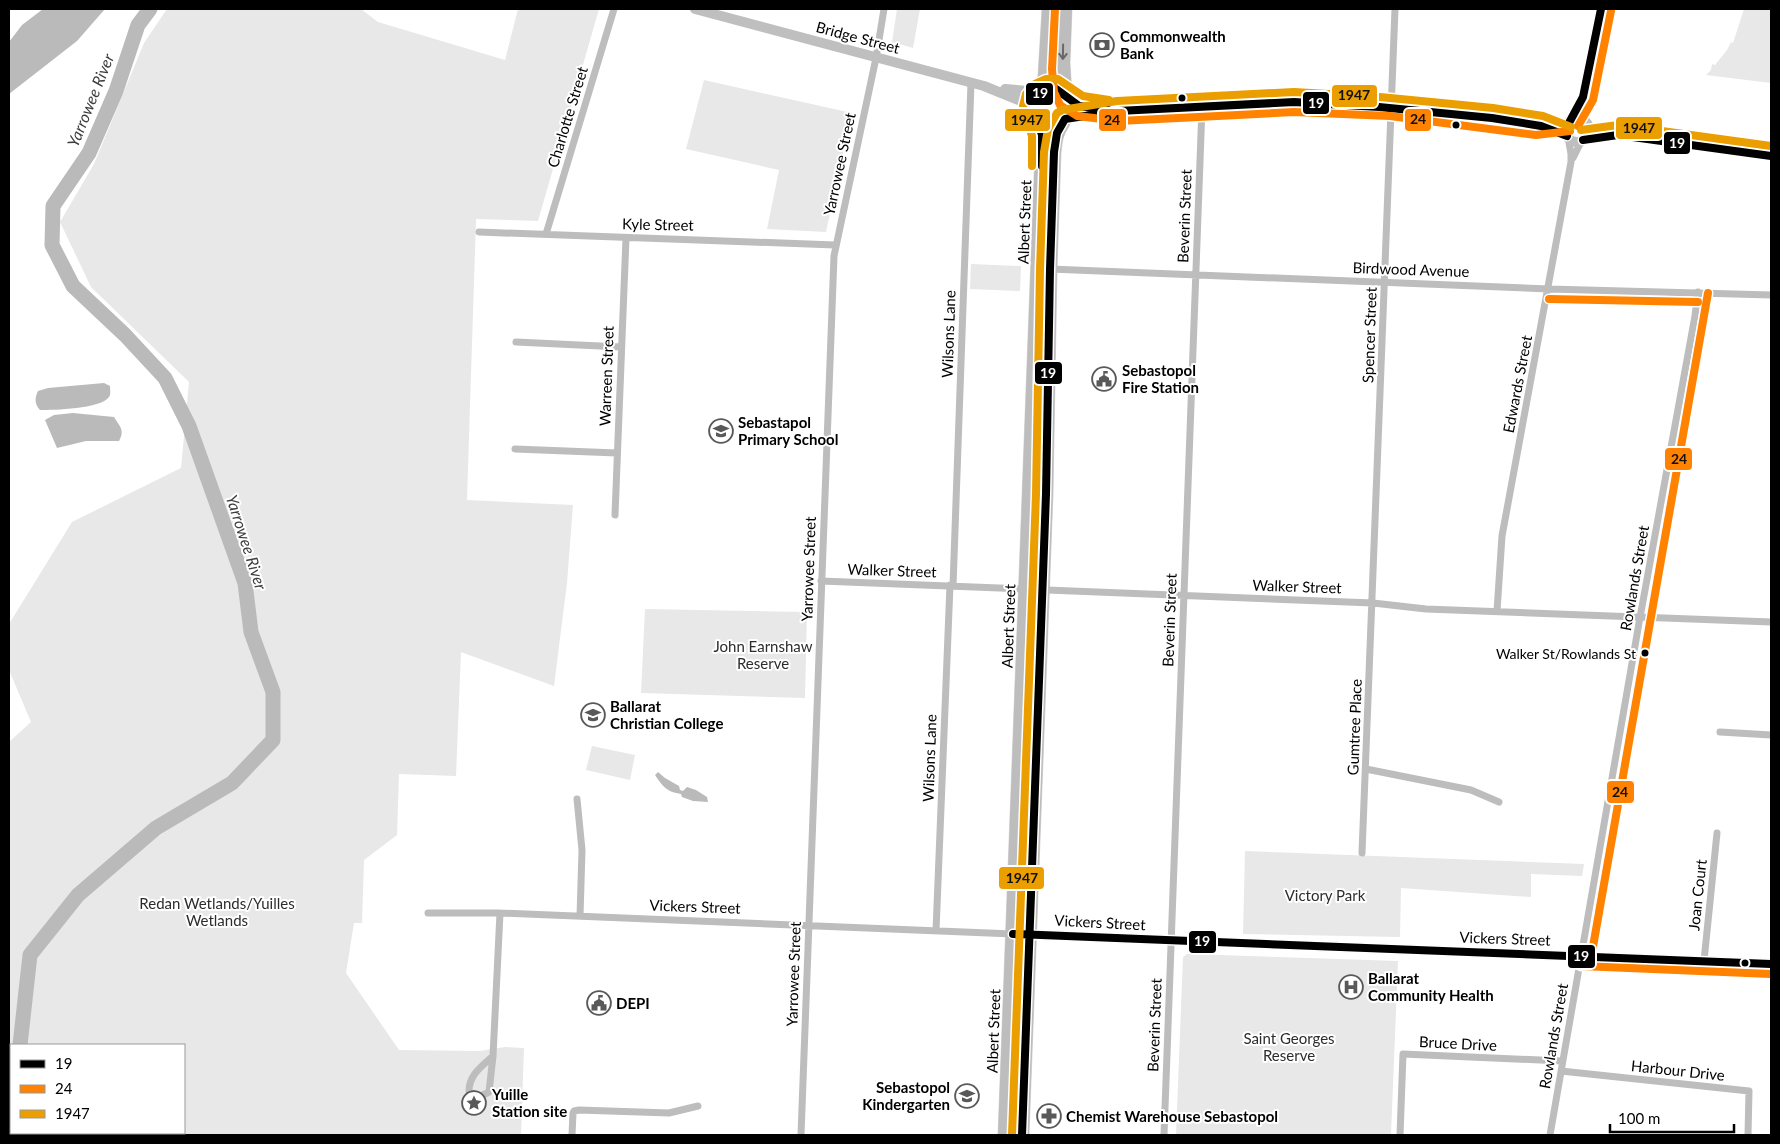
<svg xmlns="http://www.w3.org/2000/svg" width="1780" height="1144" font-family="Lato,sans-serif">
	<rect width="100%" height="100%" fill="#fff"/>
	<path fill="#e8e8e8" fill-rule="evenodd" d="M167 9H361L378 22 505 60 518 9H599L538 221 476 219 467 500 573 505 567 583 554 686 461 652 456 776 399 774 397 835 364 860 362 923H354L346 973 399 1050 480 1051 505 1047 524 1048 521 1135H9V742L31 722 9 670V624L72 522 181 468 189 382 91 287 60 222 94 164 144 43ZM11 1045H184V1133H11Z
		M897 9H920L913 48 892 42Z
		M1744 9H1771V83L1706 75 1711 70 1712 64 1715 65 1727 50 1731 42 1733 43Z
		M704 80 852 113 826 232 767 229 779 170 686 149Z
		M971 264 1021 266 1020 291 970 289Z
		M645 609 807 612 805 698 641 693Z
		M592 746 635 755 630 780 586 770Z
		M1245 851 1584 864 1582 876 1531 874V897L1401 888 1400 937 1243 934Z
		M1187 954 1398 961 1391 1135H1176L1183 957Z"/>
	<path fill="#bababa" d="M43 9H105L77 41 9 94V42L22 25Z
		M104 383 110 386C110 390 111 394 109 397 101 409 53 410 40 410 34 404 35 397 38 391L48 388Z
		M73 413 114 417C120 427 125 430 119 441H86L57 448 45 420 54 415Z
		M658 772 665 778 679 786 680 790 683 791 687 787 696 790 707 797 708 802 693 801 682 797 681 794C667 792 663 787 655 775Z"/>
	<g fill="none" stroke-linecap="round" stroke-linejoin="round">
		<path stroke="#bababa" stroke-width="15" d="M20 1045 30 955 78 895 156 828 232 783 273 740V692L251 632 245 583 189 426 165 378 125 335 73 286 52 245 53 206 89 153 116 91 138 25 150 9
			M24 1133V1135"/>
		<g stroke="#dbdbdb" stroke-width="15">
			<path id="highway" d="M1065 9 1063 63 1065 95
				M1041 92 1045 76 1049 9
				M1005 1135 1042 151V135L1038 119
				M1022 1135 1046 494 1050 269 1054 152C1055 145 1055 138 1058 132 1061 124 1069 116 1069 107 1070 89 1049 85 1038 95 1025 114 1047 133 1065 119"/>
		</g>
		<path stroke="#bdbdbd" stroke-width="7" d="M1583 99 1586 122
			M1570 121 1583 97 1601 9
			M1573 158 1582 140
			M479 232 835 245
			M546 234 614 9
			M1050 269 1549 289 1771 295
			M516 342 621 347
			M515 449 617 453
			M615 515 626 238
			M821 581 1373 603 1426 609 1771 622
			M953 586 971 83
			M1497 611 1502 536 1571 162V154L1568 137
			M1720 732 1771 735
			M1366 769 1471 790 1499 802
			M577 799 582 850 580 916
			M1362 853 1395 9
			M428 913H500L1013 934
			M936 931 950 585
			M1704 961 1717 833
			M493 1056C482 1066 469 1075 469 1091L479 1097 489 1092 493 1056 500 913
			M1561 1071 1749 1091 1748 1135
			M572 1135 573 1113 574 1111 579 1110 669 1113 698 1106
			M801 1135 834 256 876 58 884 9
			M1164 1135 1202 107
			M1400 1135 1403 1054 1562 1061
			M1550 1135 1639 623 1695 316 1698 292"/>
		<path stroke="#bfbfbf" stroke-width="10" d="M695 9 984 86 1021 101 1034 112
			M1005 89 1041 92
			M1067 98 1079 106 1102 109
			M1565 130a12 12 0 1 1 24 0a12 12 0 1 1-24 0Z
			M1065 119 1118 111 1294 102C1370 104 1445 112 1520 122L1541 126 1567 136
			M1583 140 1603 136 1618 135 1771 156
			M1013 934 1771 964"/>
		<use href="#highway" stroke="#bdbdbd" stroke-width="14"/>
		<g stroke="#fff" stroke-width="11">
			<path id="bus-1" d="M1570 121 1583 97 1601 9
				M1583 140 1618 135 1771 156
				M1042 166V135L1033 107 1035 99 1041 92 1048 89H1056L1079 106 1108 110
				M1013 934 1771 964
				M1022 1135 1046 494 1050 269 1054 152 1057 133 1065 119 1118 111 1294 102 1379 107 1492 118 1541 126 1567 136"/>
		</g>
		<g stroke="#fff" stroke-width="11">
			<path id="bus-2" d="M1055 9 1052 69 1054 92 1060 105 1077 116 1119 121 1294 112 1390 116 1536 135 1570 131
				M1578 126 1593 100 1611 11
				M1549 299 1698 302
				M1591 958 1708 293
				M1581 966 1771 974"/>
		</g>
		<g stroke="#fff" stroke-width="11">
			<path id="bus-3" d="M1581 130 1618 125 1771 146
				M1032 166V136L1023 106 1026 94 1035 84 1046 79H1058L1083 96 1109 100
				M1012 1135 1036 494 1040 269 1044 152 1048 129 1057 113 1062 110 1117 101 1294 92 1380 97 1493 108 1543 116 1571 127"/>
		</g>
		<use href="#bus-1" stroke="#000" stroke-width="8"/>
		<use href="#bus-2" stroke="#ff8200" stroke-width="8"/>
		<use href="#bus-3" stroke="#eb9e00" stroke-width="8"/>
	</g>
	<defs><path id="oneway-shaft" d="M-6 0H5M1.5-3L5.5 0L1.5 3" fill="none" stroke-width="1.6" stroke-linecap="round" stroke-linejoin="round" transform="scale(1.25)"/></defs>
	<use stroke="#686868" href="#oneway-shaft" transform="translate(1063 52) rotate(91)"/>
	<defs>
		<g id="bank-ring" transform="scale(1.25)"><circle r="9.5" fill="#fff" stroke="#595959" stroke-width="1.5"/><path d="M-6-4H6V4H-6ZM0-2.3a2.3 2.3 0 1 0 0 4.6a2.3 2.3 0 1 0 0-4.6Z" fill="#595959"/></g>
		<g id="civic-ring" transform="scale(1.25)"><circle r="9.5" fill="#fff" stroke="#595959" stroke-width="1.5"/><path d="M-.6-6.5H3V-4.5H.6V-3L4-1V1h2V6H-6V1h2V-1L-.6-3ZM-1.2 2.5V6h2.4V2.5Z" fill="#595959"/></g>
		<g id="school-ring" transform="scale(1.25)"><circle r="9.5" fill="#fff" stroke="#595959" stroke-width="1.5"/><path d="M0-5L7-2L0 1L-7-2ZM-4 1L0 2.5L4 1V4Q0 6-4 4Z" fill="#595959"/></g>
		<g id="hospital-ring" transform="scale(1.25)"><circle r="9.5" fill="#fff" stroke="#595959" stroke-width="1.5"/><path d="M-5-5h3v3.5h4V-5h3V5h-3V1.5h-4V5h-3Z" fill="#595959"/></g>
		<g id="sight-ring" transform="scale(1.25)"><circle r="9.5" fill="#fff" stroke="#595959" stroke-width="1.5"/><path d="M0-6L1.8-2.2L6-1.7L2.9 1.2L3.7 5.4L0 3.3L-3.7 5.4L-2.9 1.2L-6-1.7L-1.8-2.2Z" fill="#595959"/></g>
		<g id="pharmacy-ring" transform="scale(1.25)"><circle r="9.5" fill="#fff" stroke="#595959" stroke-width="1.5"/><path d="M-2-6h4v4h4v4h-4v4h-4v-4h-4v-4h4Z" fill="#595959"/></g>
	</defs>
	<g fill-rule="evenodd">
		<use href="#bank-ring" x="1102" y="45"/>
		<use href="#civic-ring" x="1104" y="379"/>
		<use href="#school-ring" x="721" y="431"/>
		<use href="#school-ring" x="593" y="715"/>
		<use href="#hospital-ring" x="1351" y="987"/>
		<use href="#civic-ring" x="599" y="1003"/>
		<use href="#school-ring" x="967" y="1096"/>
		<use href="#sight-ring" x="474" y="1103"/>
		<use href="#pharmacy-ring" x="1049" y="1116"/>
	</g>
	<g fill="#000" stroke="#fff" stroke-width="2">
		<circle cx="1182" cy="98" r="4.5"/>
		<circle cx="1456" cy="125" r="4.5"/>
		<circle cx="1645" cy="653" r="4.5"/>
		<circle cx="1745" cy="963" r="4.5"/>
	</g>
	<g text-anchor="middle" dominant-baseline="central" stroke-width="4" stroke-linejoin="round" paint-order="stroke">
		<g font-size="14" fill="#000" stroke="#fff" text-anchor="end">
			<text x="1636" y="653">Walker St/Rowlands St</text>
		</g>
		<g font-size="15" font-weight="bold" fill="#000" stroke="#fff" text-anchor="start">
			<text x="1120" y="36">Commonwealth<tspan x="1120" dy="17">Bank</tspan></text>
			<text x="1122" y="370">Sebastopol<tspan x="1122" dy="17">Fire Station</tspan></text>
			<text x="738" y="422">Sebastapol<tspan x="738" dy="17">Primary School</tspan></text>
			<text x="610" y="706">Ballarat<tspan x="610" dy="17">Christian College</tspan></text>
			<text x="1368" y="978">Ballarat<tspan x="1368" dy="17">Community Health</tspan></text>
			<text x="616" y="1003">DEPI</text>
			<text x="950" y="1087" text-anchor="end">Sebastopol<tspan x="950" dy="17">Kindergarten</tspan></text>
			<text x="492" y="1094">Yuille<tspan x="492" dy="17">Station site</tspan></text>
			<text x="1066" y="1116">Chemist Warehouse Sebastopol</text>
		</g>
		<g font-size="15" fill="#000" stroke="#fff">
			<text transform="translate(858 37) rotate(15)">Bridge Street</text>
			<text transform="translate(567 117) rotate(-73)">Charlotte Street</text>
			<text transform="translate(839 164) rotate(-78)">Yarrowee Street</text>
			<text transform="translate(1184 216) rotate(-88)">Beverin Street</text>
			<text transform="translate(1024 222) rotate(-88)">Albert Street</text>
			<text transform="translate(658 224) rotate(1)">Kyle Street</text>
			<text transform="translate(1411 269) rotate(2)">Birdwood Avenue</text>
			<text transform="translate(948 334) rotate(-88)">Wilsons Lane</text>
			<text transform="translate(1369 335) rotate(-88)">Spencer Street</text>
			<text transform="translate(606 376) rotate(-88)">Warreen Street</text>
			<text transform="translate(1517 384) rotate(-79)">Edwards Street</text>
			<text transform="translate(808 569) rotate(-88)">Yarrowee Street</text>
			<text transform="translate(892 570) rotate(2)">Walker Street</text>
			<text transform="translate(1634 578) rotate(-80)">Rowlands Street</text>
			<text transform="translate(1297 586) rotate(2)">Walker Street</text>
			<text transform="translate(1169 620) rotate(-88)">Beverin Street</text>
			<text transform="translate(1008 626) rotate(-88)">Albert Street</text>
			<text transform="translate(1354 727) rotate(-88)">Gumtree Place</text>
			<text transform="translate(929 758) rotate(-88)">Wilsons Lane</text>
			<text transform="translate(1697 895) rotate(-84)">Joan Court</text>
			<text transform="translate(695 906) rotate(2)">Vickers Street</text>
			<text transform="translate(1100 922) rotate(3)">Vickers Street</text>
			<text transform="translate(1505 938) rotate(2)">Vickers Street</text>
			<text transform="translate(793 974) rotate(-88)">Yarrowee Street</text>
			<text transform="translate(1154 1025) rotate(-88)">Beverin Street</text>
			<text transform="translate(993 1031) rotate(-88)">Albert Street</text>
			<text transform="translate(1553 1036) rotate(-80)">Rowlands Street</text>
			<text transform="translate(1458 1043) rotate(3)">Bruce Drive</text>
			<text transform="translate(1678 1070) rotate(6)">Harbour Drive</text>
		</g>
		<g font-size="15" fill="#2c2c2c" stroke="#fff">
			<text x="763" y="646">John Earnshaw<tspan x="763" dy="17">Reserve</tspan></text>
			<text x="1325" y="895">Victory Park</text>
			<text x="217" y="903">Redan Wetlands/Yuilles<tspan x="217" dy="17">Wetlands</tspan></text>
			<text x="1289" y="1038">Saint Georges<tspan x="1289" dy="17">Reserve</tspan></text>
		</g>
		<g font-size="16" font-style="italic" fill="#3d3d3d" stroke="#fff">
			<text transform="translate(90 100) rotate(-68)">Yarrowee River</text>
			<text transform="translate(247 542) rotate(72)">Yarrowee River</text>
		</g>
	</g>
	<g stroke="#fff" stroke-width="2">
		<rect x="1025" y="82" width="29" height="24" rx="5" fill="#000"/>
		<rect x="1331" y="84" width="47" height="24" rx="5" fill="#eb9e00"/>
		<rect x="1302" y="91" width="28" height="24" rx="5" fill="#000"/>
		<rect x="1404" y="108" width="28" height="24" rx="5" fill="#ff8200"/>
		<rect x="1098" y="108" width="29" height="24" rx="5" fill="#ff8200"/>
		<rect x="1004" y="108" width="47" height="24" rx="5" fill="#eb9e00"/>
		<rect x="1615" y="116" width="48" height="24" rx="5" fill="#eb9e00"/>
		<rect x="1663" y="131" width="28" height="24" rx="5" fill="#000"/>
		<rect x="1034" y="361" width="29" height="24" rx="5" fill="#000"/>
		<rect x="1664" y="447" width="29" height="24" rx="5" fill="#ff8200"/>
		<rect x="1606" y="780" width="29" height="24" rx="5" fill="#ff8200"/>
		<rect x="998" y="866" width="47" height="24" rx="5" fill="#eb9e00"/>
		<rect x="1188" y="930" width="29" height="24" rx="5" fill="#000"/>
		<rect x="1567" y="944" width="29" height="25" rx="5" fill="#000"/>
	</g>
	<g font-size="14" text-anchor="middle" font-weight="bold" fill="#fff">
		<text x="1040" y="98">19</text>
		<text x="1316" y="108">19</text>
		<text x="1677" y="148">19</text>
		<text x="1048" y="378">19</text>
		<text x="1202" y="946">19</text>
		<text x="1581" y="961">19</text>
	</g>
	<g font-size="14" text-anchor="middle" font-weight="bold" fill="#111">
		<text x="1354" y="100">1947</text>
		<text x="1418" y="124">24</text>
		<text x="1112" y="125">24</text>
		<text x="1027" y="125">1947</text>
		<text x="1639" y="133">1947</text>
		<text x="1679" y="464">24</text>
		<text x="1620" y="797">24</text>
		<text x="1022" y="883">1947</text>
	</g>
	<rect width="1780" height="1144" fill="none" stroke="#000000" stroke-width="20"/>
	<rect x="10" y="1044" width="175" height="90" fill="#ffffff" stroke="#999999"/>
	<rect x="20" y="1060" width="25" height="8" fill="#000000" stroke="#999999"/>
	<text x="55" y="1069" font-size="15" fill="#000000">19</text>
	<rect x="20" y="1085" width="25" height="8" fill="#ff8200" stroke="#999999"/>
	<text x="55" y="1094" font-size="15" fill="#000000">24</text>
	<rect x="20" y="1110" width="25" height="8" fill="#eb9e00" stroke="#999999"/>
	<text x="55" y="1119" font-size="15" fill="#000000">1947</text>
	<path d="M1610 1124v8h124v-8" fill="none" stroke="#000000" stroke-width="2.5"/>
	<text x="1618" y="1124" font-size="15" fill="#000000" stroke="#ffffff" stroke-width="4" paint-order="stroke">100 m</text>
</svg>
